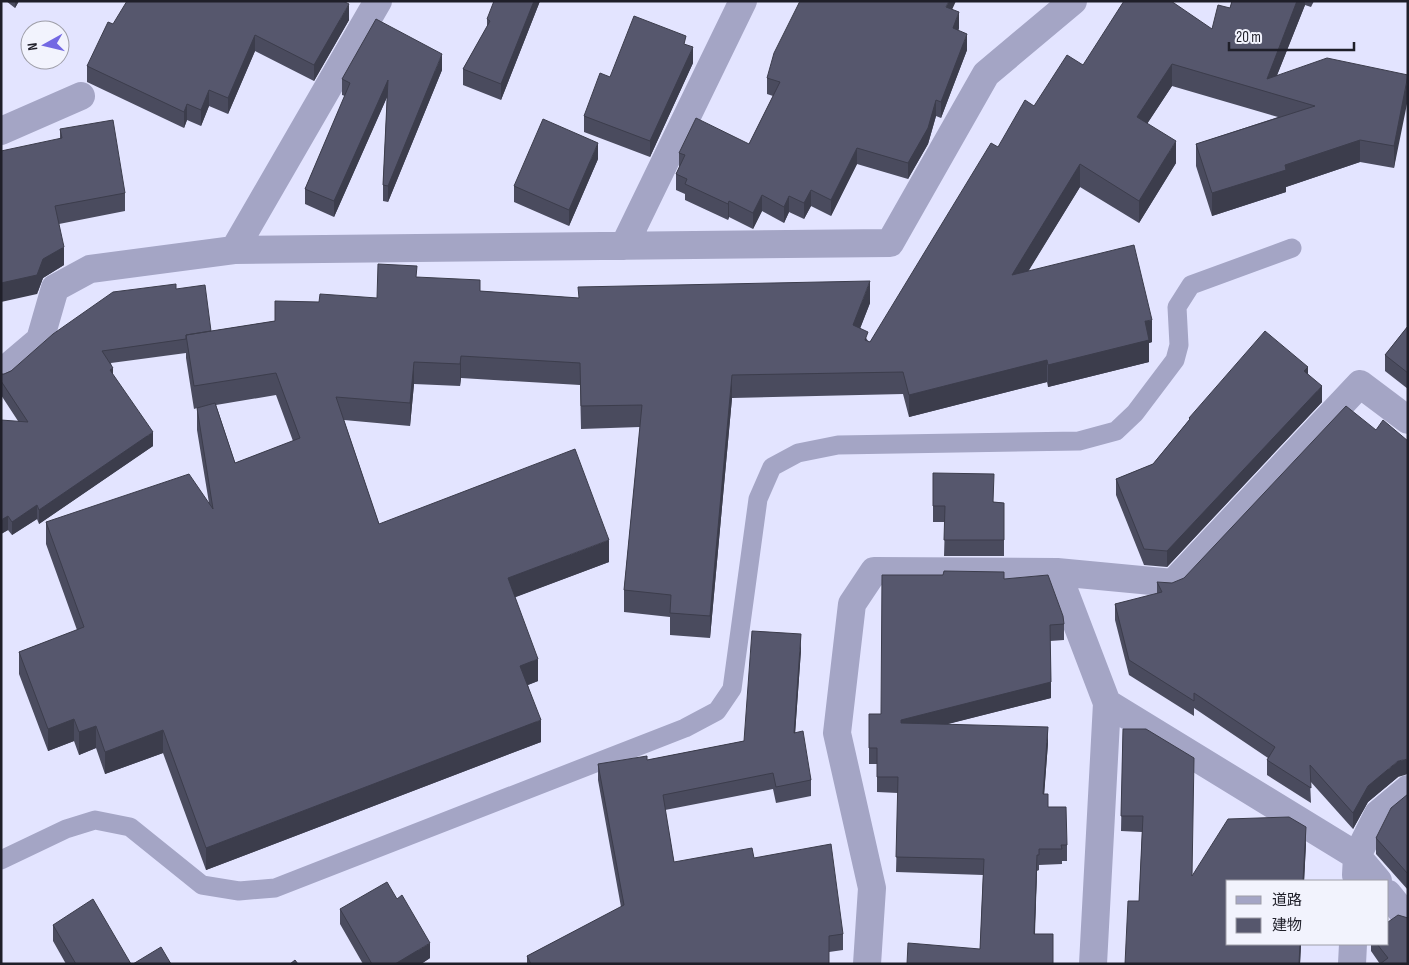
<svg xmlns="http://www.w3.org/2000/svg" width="1409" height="965" font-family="'Sofia Sans Condensed','Noto Sans JP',sans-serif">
	<rect width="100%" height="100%" fill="#e3e4ff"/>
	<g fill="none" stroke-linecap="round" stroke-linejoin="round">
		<path stroke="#a4a5c5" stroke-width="19" d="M1 860 66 829 95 820 130 827 202 885 239 891 275 888 685 728 717 711 732 689 758 499 772 467 798 453 838 445 1079 441 1116 431 1135 413 1175 360 1179 345 1177 307 1191 285 1292 248"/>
		<path stroke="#a4a5c5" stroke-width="28" d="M1 131 81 96
			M624 246 743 1
			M234 250 890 243 986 74 1073 1
			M1 373 40 340 55 288 90 269 234 250 378 1
			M1057 572 1107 703 1357 856 1378 881
			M1356 875 1357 856 1378 814 1408 789
			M1388 894 1408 919
			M867 964 872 888 837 733 852 604 874 571 1057 572 1173 583 1360 384 1408 420
			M1093 964 1107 703
			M1352 964 1353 944"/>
	</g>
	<path fill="#4a4b5e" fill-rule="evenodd" d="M6 1H19L15 8Z
		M540 1 501 100 463 85V69L487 27V19Z
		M1232 1H1314L1311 7 1305 5 1277 75H1408L1394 168 1360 162 1286 187V192L1212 216 1196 166V144L1278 117 1172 86 1147 124 1176 163 1139 223 1080 187 1028 271 1152 342 1149 343V362L1048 387 1047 382 909 417 903 394 732 398 710 638 670 635V617L624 612V590L640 427 581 429 580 385 461 378 460 386 414 384 410 426 344 420 379 524 609 562 515 597 538 681 528 685 541 742 206 870 163 753 105 774 96 748 79 755 74 741 48 751 19 674V652L77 630 46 544V522L209 503 197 430V408L194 409 186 358V353L111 363 113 375 153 446 39 524 37 519 12 535 8 530 1 534 18 421 1 395V381L4 374 176 289 211 331 275 321 319 302 377 298 417 277 480 291 578 298 870 303 860 328 868 341 870 342 998 147 1034 106 1083 65 1212 29 1230 8ZM276 395 293 441 235 463 216 405Z
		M952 9 959 28 958 31 967 50 941 118 936 116 928 144 908 179 857 164 831 216 811 206 804 219 789 212 784 223 762 211 753 229 729 217 728 220 685 200V194L676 190V174L679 168V153L749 144 773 96 767 94V78Z
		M349 20 314 81 255 51 228 114 209 106 201 126 187 120 184 128 87 82V66L113 24Z
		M686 45 693 63 650 157 584 132V116Z
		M442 70 388 202 383 201V185L387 97 334 217 305 204V189L345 96 342 95V79Z
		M60 129 125 193V211L59 224 64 265 43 278 37 294 60 138Z
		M598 159 569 226 514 202V186Z
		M1408 326V389L1385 371V355Z
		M1308 374 1322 402 1167 567 1144 565 1116 495V479L1153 464 1189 420V418Z
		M933 473 994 502 1004 503V556H944L945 522H933Z
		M1004 579 1064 624V640L1050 641 1051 698 947 724 1048 743 1044 794 1048 807 1067 845V861H1062V864L1039 865V870L1037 871 1035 934 980 949 983 875 896 872 898 793 877 792V764H869V714H881Z
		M1157 582 1398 777 1368 802 1353 829 1310 781 1311 803 1267 775V760L1268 758 1194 708V716L1129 675 1115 620V604L1157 594Z
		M801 650 795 733 811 780V796L776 803 773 789 665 810 674 862 754 858 843 934V950L829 952V964H527V956L621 907 598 780V764L647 760 744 741Z
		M1123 729 1192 876 1306 843 1300 964H1125L1139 901 1142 832 1121 831Z
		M1408 794V890L1376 854V838Z
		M340 909 430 958 421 964H363L340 924Z
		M53 925 131 964H66L53 941Z
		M1371 944H1388L1408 964H1380L1371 951Z"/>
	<path fill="#3c3d4c" d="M15 1H19L15 8Z
		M534 1H540L501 100V84Z
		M949 1H956L946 23V7Z
		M1297 1H1305V5L1270 93 1267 79Z
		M349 4V20L314 81V65Z
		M959 12V28L953 44V28Z
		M967 34V50L941 118V102Z
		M255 35V51L228 114V98Z
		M693 47V63L650 157V141Z
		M442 54V70L388 202V186Z
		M1172 64V86L1137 139V117Z
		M1408 76V99L1394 168V146Z
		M388 80V95L334 217V201Z
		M209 90V106L201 126V110Z
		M936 100V116L928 144 908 179V163Z
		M187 104V120L184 128V112Z
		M1360 140V162L1286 187V192L1212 216V193L1285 165Z
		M1176 141V163L1139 223V201Z
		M598 143V159L569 226V210Z
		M857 148V164L831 216V200Z
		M1080 164V187L1012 298V275Z
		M811 190V206L804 219V203Z
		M762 195V211L753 229V213Z
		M789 196V212L784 223V207Z
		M729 201V217L728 220V204Z
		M64 247V265L43 278 37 294 1 302V283Z
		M870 281V303L853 347V325Z
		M1152 320V342L1149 343V362L1048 387V365L1145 321Z
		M461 356V378L460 386V364Z
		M1047 360V382L909 417V395Z
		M414 362V384L410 426V403Z
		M1308 367V383L1304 371Z
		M113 368V382L110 370Z
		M732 375V398L710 638V616Z
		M1322 386V402L1167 567V551Z
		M153 432V446L39 524V510Z
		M37 505V519L12 535V522Z
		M8 516V530L1 534V520Z
		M609 540V562L508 600V578Z
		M801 634V650L794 749V733Z
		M538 659V681L520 688V666Z
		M1051 682V698L901 736V720Z
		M74 719V741L48 751V729Z
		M541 720V742L206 870V848Z
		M96 726V748L79 755V732Z
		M1048 727V743L1043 810V794Z
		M163 730V753L105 774V752Z
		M1408 759V774L1398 777 1368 802 1353 829V813L1368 786 1398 761Z
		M1306 827V843L1304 881H1303Z
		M1037 855V871L1034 950V934Z
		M430 943V958L421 964H395Z
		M1300 944H1301L1300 964H1299Z"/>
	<path fill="#56576d" stroke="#3c3d4c" d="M127 1H343L349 4 314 65 255 35 228 98 209 90 201 110 187 104 184 112 87 66 108 22 113 24Z
		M494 1H534L501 84 463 69 490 21 487 19Z
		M800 1H949L946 7 959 12 953 28 967 34 941 102 936 100 928 128 908 163 857 148 831 200 811 190 804 203 789 196 784 207 762 195 753 213 729 201 728 204 685 184 687 179 676 174 685 155 679 153 696 118 749 144 780 82 767 78 774 53Z
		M1124 1H1171L1212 29 1218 5 1230 8 1232 1H1297L1267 79 1327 58 1408 75 1394 146 1360 140 1285 165 1286 170 1212 193 1196 144 1315 106 1172 64 1137 117 1176 141 1139 201 1080 164 1012 275 1134 245 1152 320 1145 321 1149 340 1048 365 1047 360 909 395 903 372 732 375 710 616 670 613 671 595 624 590 642 405 581 406 580 363 461 356 460 364 414 362 410 403 336 397 379 524 575 449 609 540 508 578 538 659 520 666 541 720 206 848 163 730 105 752 96 726 79 732 74 719 48 729 19 652 84 627 46 522 189 474 213 509 197 408 215 403 235 463 300 438 276 373 194 386 186 335 275 321V301L319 302 320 294 377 298 378 264 417 266 416 277 480 280V291L579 298 578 287 870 281 853 325 868 332 865 340 870 342 991 143 998 147 1025 100 1034 106 1067 55 1083 65Z
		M634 16 686 36 684 44 693 47 650 141 584 116 600 73 610 77Z
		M376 19 442 54 388 186 383 185 388 80 334 201 305 189 350 83 342 79Z
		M543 119 598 143 569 210 514 186Z
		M113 120 125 193 55 206 64 247 43 259 37 275 1 283V151L62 138 60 129Z
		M176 284V289L205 285 211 331 186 335V339L102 351 113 368 110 370 153 432 39 510 37 505 12 522 8 516 1 520V420L28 422 1 381V374H4L11 371 53 334 113 292Z
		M1408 326V373L1385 355Z
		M1265 331 1308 367 1304 371 1322 386 1167 551 1144 549 1116 479 1153 464 1190 419 1189 418Z
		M1346 406 1376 430 1383 420 1408 441V759L1398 761 1368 786 1353 813 1310 765 1311 788 1267 760 1275 747 1194 693V701L1129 660 1115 604 1162 592 1157 582 1172 583 1184 578Z
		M933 473 994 474 993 502 1004 503V540H944L945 506H933Z
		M944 571 1004 572V579L1048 575 1063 616 1064 624 1050 625 1051 682 901 720V723L1048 727 1043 794H1048V807H1066L1067 845H1061L1062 849H1039V855H1037L1034 934H1053V964H907L908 943 980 949 984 859 896 857 898 777H877V748H869V714H881L882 575H943Z
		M752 631 801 634 794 733 803 731 811 780 776 787 773 773 663 795 674 862 752 848 754 858 831 844 843 934 829 936V964H531L527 956 624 905 598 764 647 756V760L744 741Z
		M1123 729H1146L1194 758 1192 876 1228 819 1289 817 1306 827 1303 881H1228V944H1300L1299 964H1125L1128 901H1139L1143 816H1121Z
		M1408 794V874L1376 838 1391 808Z
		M387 882 397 899 402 895 430 943 395 964H372L340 909Z
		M93 899 131 964H76L53 925Z
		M1398 915 1408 918V964H1380L1388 958 1377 944H1388V922Z
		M161 947 171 964H133Z
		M295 960 298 964H290Z"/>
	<rect width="1409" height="965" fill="none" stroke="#1f1f29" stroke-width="5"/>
	<rect x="1226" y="880" width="162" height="65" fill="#f2f3fd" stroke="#9e9ea8"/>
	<rect x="1236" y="896" width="25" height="8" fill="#a4a5c5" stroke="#9e9ea8"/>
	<text x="1272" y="905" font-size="15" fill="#1f1f29">道路</text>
	<rect x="1236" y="918" width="25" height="15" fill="#56576d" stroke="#9e9ea8"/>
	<text x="1272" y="930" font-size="15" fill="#1f1f29">建物</text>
	<g transform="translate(45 45) rotate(262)"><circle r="24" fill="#f2f3fd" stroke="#9e9ea8"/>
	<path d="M0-4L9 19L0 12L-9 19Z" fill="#7368e3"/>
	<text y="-8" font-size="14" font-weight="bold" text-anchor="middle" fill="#1f1f29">N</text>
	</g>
	<path d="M1229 42v8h125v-8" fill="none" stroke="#1f1f29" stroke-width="2.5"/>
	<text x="1236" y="42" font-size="15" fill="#1f1f29" stroke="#f2f3fd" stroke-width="4" paint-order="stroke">20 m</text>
</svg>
